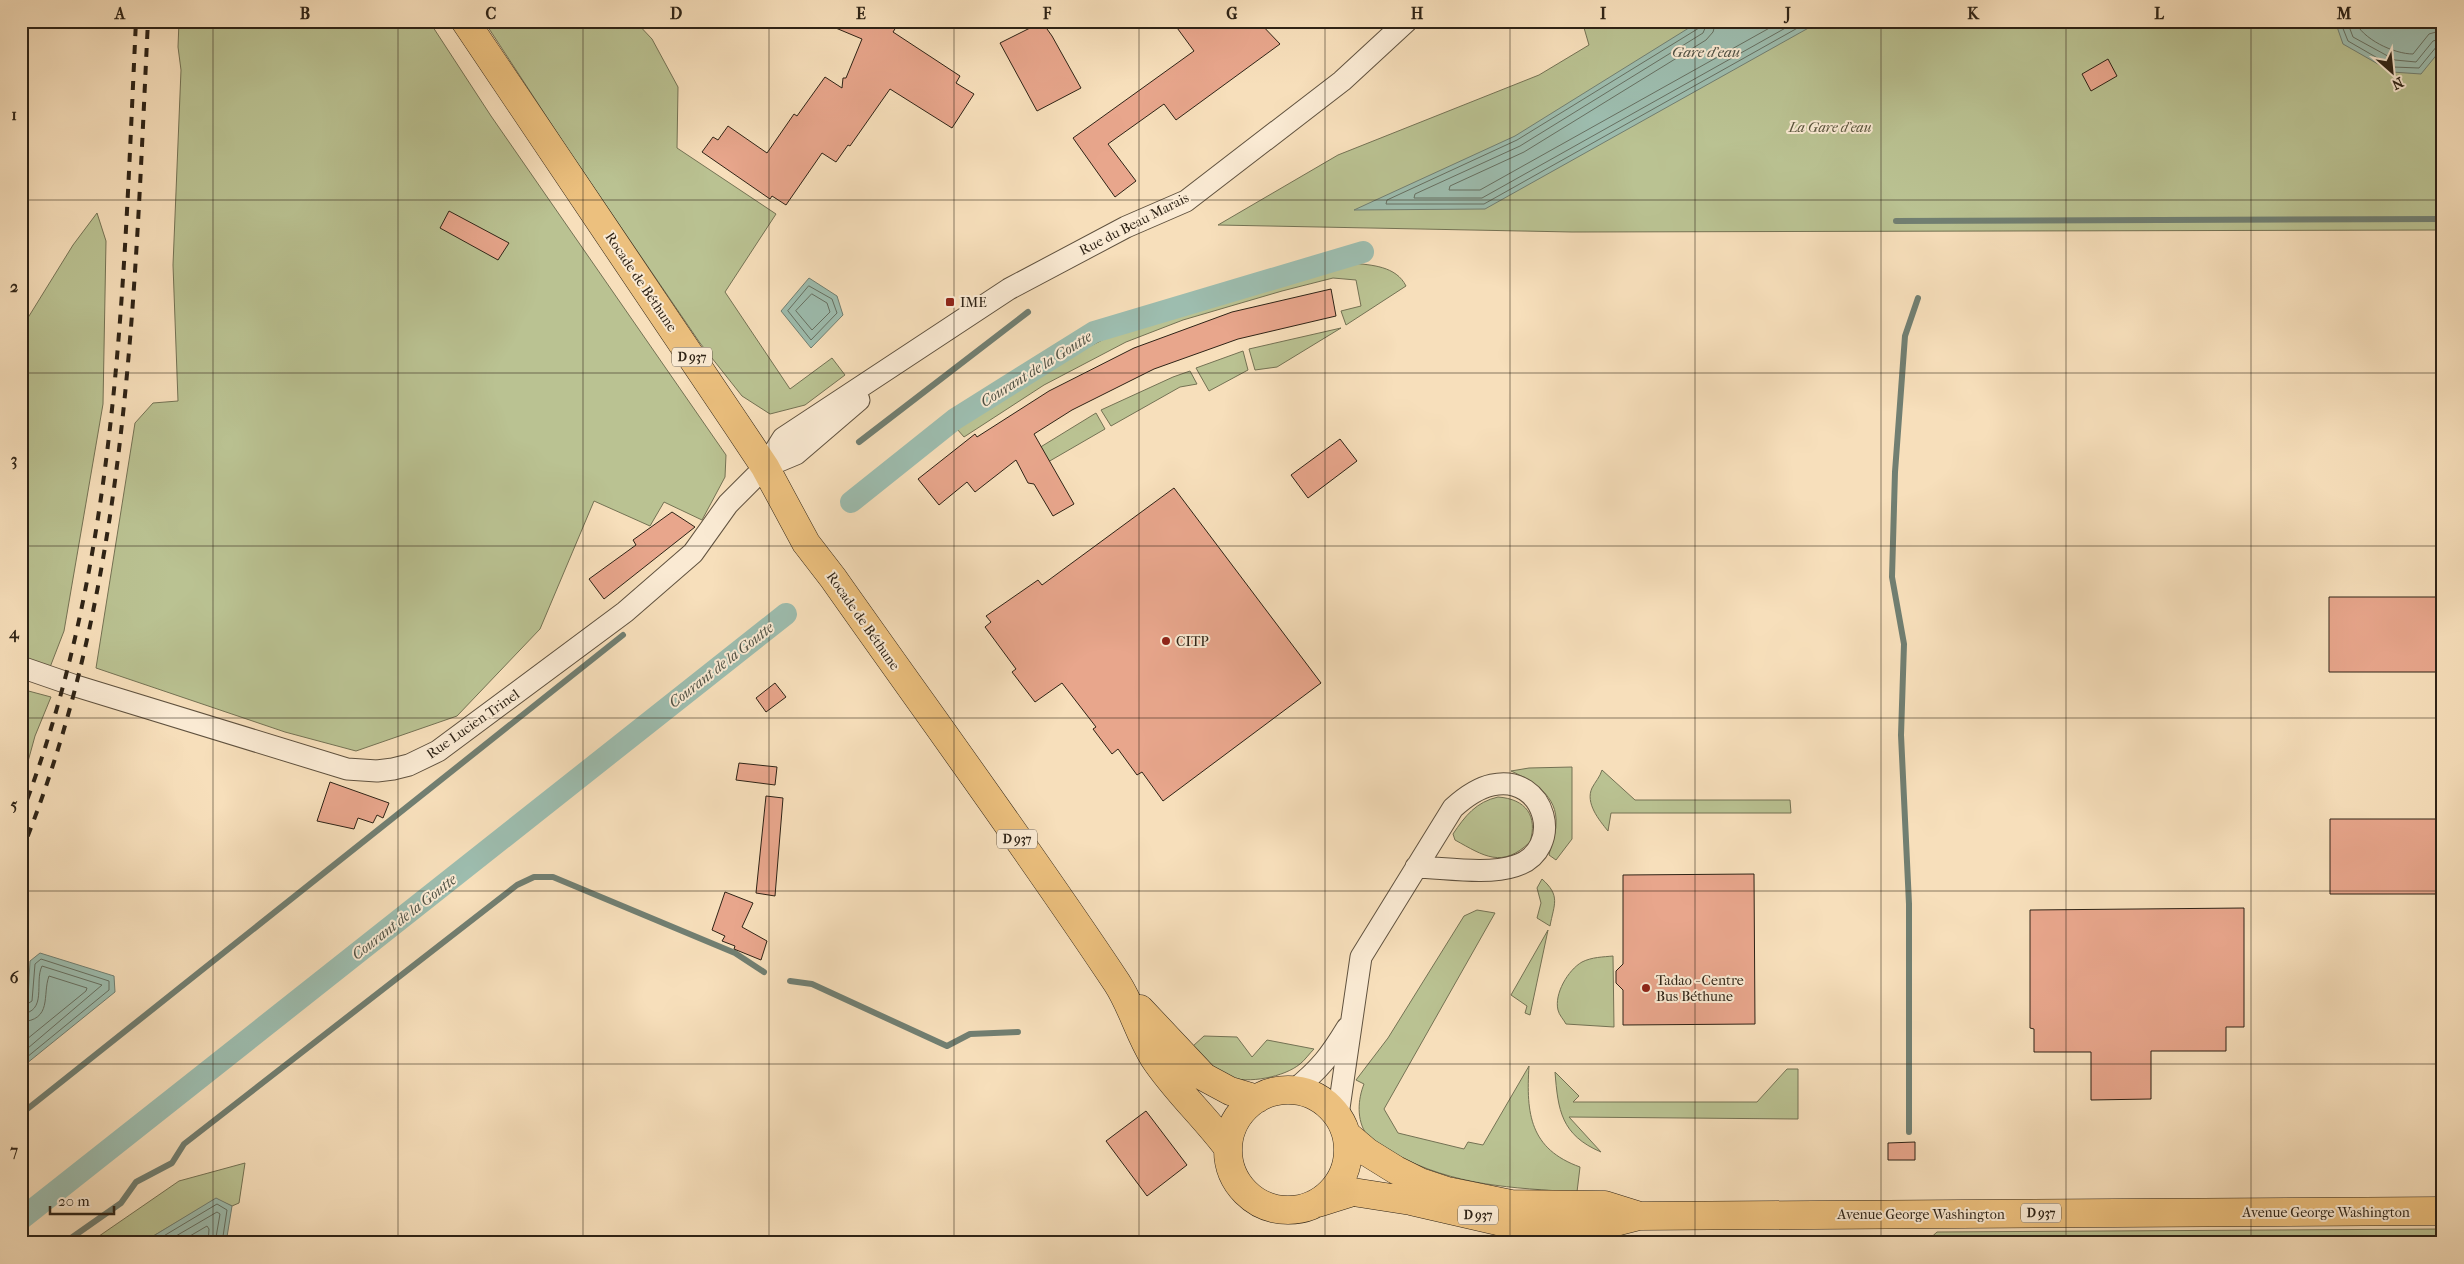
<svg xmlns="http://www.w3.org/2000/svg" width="2464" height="1264" font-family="'IM FELL French Canon',serif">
	<rect width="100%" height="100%" fill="#f7dfbb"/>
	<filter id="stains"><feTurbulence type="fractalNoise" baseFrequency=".004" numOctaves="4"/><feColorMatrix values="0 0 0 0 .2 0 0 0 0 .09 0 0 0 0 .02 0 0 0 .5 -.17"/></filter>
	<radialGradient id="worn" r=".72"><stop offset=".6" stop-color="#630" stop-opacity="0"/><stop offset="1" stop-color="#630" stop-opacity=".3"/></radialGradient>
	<path fill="#bac292" stroke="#747254" d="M179 21H429L491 116 726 455 725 477 702 520 664 502 650 526 594 501 540 629 457 716 356 751 285 732 96 668 135 423 153 403 178 401 173 265 181 70 178 47Z
		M484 21H635L652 39 678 87 677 148 776 214 725 292 790 389 832 358 845 375 805 405 770 414 742 396 700 343 569 151Z
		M1582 21H2443V230L1572 232 1218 225 1338 155 1539 75 1589 45Z
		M97 213 106 241 103 404 64 631 47 675 21 667V329L73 245Z
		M1351 263C1372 265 1396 266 1406 286L1346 325 1341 311 1361 306 1356 280 1333 278 1282 291 1183 320 1126 342 1044 385 964 437 957 429 1067 358 1126 328 1233 293 1328 266Z
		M1341 328 1277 367 1255 370 1249 349Z
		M1243 351 1248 370 1209 391 1196 368Z
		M1190 371 1197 384 1180 387 1111 426 1101 410 1173 377Z
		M1096 413 1105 429 1029 473 1021 459Z
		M21 689 51 697 35 736 21 787Z
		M1572 767V839L1556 860 1549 855C1551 845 1556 834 1556 824 1558 796 1533 781 1511 771L1529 768Z
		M1602 770 1635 800H1790L1791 813H1611L1608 831C1599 820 1585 803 1592 788 1595 782 1600 777 1602 770Z
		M1498 797C1526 799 1538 816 1530 842 1502 869 1484 856 1455 840L1453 834C1465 816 1476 802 1498 797Z
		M1542 879C1561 896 1554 904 1550 926L1537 918 1541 903 1537 888Z
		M1477 910 1495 913 1384 1109 1398 1133 1464 1149 1468 1142 1483 1145 1529 1066C1526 1114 1530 1149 1580 1167L1577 1192C1512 1188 1454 1186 1395 1154 1386 1149 1373 1143 1367 1135 1356 1120 1358 1099 1364 1084L1356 1080 1388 1038 1464 916Z
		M1548 930 1530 1015 1525 1013 1527 1006 1511 995Z
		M1613 956 1614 1027 1566 1024C1564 1020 1559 1015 1558 1010 1554 994 1568 970 1582 962 1592 957 1603 957 1613 956Z
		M1204 1036 1237 1037 1252 1057 1267 1040 1314 1049C1309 1054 1305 1060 1300 1064 1284 1077 1249 1084 1228 1077 1214 1071 1204 1057 1193 1046Z
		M1787 1069H1798V1119L1569 1117 1601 1152C1561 1135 1558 1110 1555 1072L1579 1096 1573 1102H1757Z
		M245 1163 239 1203 232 1206 216 1199 150 1238 145 1243H89L179 1181Z
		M2443 1229V1243H1925L1937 1232Z"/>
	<path fill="#9dbdaf" stroke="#717f72" d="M1700 21H1821L1485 209 1354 210 1515 136Z
		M2335 21H2443V47L2421 74 2392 72 2343 44Z
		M809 278 837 296 843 315 811 348 781 311Z
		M40 953 114 976 115 992 21 1068V1004L28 999 30 961Z
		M216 1198 232 1206 226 1243H145L150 1238Z"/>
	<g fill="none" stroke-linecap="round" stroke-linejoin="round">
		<path stroke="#667062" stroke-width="1" d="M1702 21 1699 28 1517 140 1387 200 1386 204H1484L1810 21
			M1708 21 1703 33 1520 146 1415 194 1414 198H1482L1798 21
			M1716 21 1713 32 1706 40 1524 152 1450 186 1449 190H1480L1782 21
			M2340 21 2348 41 2393 67 2419 68 2437 46 2443 44
			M2347 21 2353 37 2395 60 2416 62 2433 41 2443 38
			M2355 21C2362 39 2394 54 2413 54L2429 34 2443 30
			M809 286 832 299 837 313 811 340 788 311Z
			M812 294 827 303 830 312 812 330 796 311Z
			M21 1008 32 1001 35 964 41 959 109 981V990L21 1062
			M21 1014C48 1012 34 982 42 966L102 985 21 1054
			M21 1022C53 1020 42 995 49 976L87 988 86 991 21 1044
			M152 1243 217 1204 227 1210 222 1243
			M164 1243 217 1212 220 1214 215 1243
			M178 1243 207 1226 209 1229 208 1243"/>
		<path stroke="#717f72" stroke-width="6" d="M1896 221 2443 219
			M859 442 1028 312
			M790 981 812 984 947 1046 970 1034 1018 1032
			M21 1114 623 635
			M1909 1132V904L1901 735 1904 644 1892 577 1895 472 1905 336 1918 298
			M64 1243 121 1203 136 1182 172 1163 184 1144 517 885 534 877H553L735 953 764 972"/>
		<path stroke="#9dbdaf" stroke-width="22" d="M851 502 955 419 1094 332 1363 252
			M21 1219 786 614"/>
	</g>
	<path fill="#e8a68c" stroke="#2e2316" d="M819 21H900L893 32 960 76 956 83 974 94 952 128 890 89 850 146 848 145 836 162 822 153 786 205 772 196 770 199 702 152 713 137 718 140 728 126 767 153 794 114 797 116 825 77 842 88 843 78H846L862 39Z
		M1172 21H1258L1280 44 1176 120 1164 104 1108 144 1136 181 1115 197 1073 138 1194 51Z
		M1042 22 1052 36 1081 88 1037 111 1000 43Z
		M2108 59 2117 76 2091 91 2082 74Z
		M449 211 509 243 498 260 440 228Z
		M1331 289 1336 316 1238 339 1154 369 1072 410 1034 434 1074 504 1053 516 1034 484 1028 483 1016 460 975 492 967 482 939 505 918 479 975 434 977 437 1049 391 1134 348 1232 312Z
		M1340 439 1357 461 1308 498 1291 475Z
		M1174 488 1321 683 1163 801 1142 772 1137 775 1118 749 1112 754 1093 729 1096 727 1062 683 1035 702 1012 672 1016 669 985 627 991 622 986 616 1038 580 1042 585Z
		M672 512 695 527 604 599 589 579 636 545 633 540Z
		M2329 597H2443V672H2329Z
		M775 683 786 697 766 712 756 698Z
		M739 763 777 767 775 785 736 780Z
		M330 782 389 803 383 818 377 815 373 823 358 818 354 829 317 821Z
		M766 796 783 798 775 896 756 893Z
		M2330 819H2443V894H2330Z
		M1754 874 1755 1024 1623 1025V990L1616 983V971L1623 964V875Z
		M725 892 753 903 742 927 767 941 761 960 734 949 735 946 722 941 725 936 712 930Z
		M2244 908V1027H2226V1051H2151V1099L2091 1100V1052H2034V1029L2030 1028V910Z
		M1146 1111 1187 1165 1147 1196 1106 1141Z
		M1915 1142V1160H1888V1143Z"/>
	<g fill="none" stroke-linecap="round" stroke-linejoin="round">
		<g stroke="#60523f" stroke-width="23">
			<path id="minor" d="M765 467 796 454 859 400
				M21 667 76 686 347 769 377 771 393 769 409 765 438 751 625 612 693 553 728 504 765 467 783 438 1009 289 1126 227 1186 201 1342 81 1407 21
				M1294 1090C1320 1069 1330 1056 1347 1028
				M1338 1115 1361 957 1453 808C1464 798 1478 788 1492 785 1546 773 1566 850 1515 866 1488 875 1446 868 1416 867"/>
		</g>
		<g stroke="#2e2316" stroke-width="29">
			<path id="major" d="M465 21 737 425 765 467 806 543 833 578C928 713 1026 846 1117 983 1132 1006 1139 1034 1154 1058 1175 1090 1205 1117 1228 1148
				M1140 1009 1204 1077 1230 1091 1257 1099
				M1228 1150a60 60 0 1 1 120 0a60 60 0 1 1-120 0Z
				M1347 1135 1367 1152 1396 1170 1420 1182 1447 1191 1511 1204 1605 1205 1637 1215
				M1318 1203 1353 1192 1411 1201 1498 1221 1584 1227 1604 1225 1639 1216 2443 1211"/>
		</g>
		<use href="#minor" stroke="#faead3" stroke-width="21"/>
		<use href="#major" stroke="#ecc07e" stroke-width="28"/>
		<path stroke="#2e2316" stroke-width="4" stroke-dasharray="9 9" stroke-linecap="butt" d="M21 816C119 562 123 290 136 21
			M21 853C129 588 134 302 148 21"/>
	</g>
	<path fill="none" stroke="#2e2316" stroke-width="1" stroke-opacity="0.55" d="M213 21V1243M398 21V1243M583 21V1243M769 21V1243M954 21V1243M1139 21V1243M1325 21V1243M1510 21V1243M1695 21V1243M1881 21V1243M2066 21V1243M2251 21V1243M21 200H2443M21 373H2443M21 546H2443M21 718H2443M21 891H2443M21 1064H2443"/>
	<g fill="#8f2418" stroke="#faead3" stroke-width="2">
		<rect x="945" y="297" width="10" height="10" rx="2.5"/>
		<circle cx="1166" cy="641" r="5"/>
		<circle cx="1646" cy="988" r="5"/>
	</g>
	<g text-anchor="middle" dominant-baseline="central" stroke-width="4" stroke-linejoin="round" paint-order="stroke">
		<g fill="#faead3" stroke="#6b5f4f" stroke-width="1">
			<rect x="672" y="347.5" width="40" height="19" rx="4"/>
			<rect x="997" y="829.5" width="40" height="19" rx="4"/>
			<rect x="2021" y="1203.5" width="40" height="19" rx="4"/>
			<rect x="1458" y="1205.5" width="40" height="19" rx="4"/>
		</g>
		<g font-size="12" font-weight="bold" fill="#2e2316">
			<text x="692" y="357">D 937</text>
			<text x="1017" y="839">D 937</text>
			<text x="2041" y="1213">D 937</text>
			<text x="1478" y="1215">D 937</text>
		</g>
		<g font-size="14" font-style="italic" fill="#58533b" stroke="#faead3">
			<text x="1830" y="127">La Gare d'eau</text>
		</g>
		<g font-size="14" fill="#2e2316" stroke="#faead3">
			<text transform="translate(1134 224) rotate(-27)">Rue du Beau Marais</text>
			<text transform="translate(641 282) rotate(56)">Rocade de Béthune</text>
			<text transform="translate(863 621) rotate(55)">Rocade de Béthune</text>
			<text transform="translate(473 724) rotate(-35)">Rue Lucien Trinel</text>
			<text x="2326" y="1212">Avenue George Washington</text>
			<text x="1921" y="1214">Avenue George Washington</text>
		</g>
		<g font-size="14" fill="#2e2316" stroke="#faead3" text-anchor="start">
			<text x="960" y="302">IME</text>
			<text x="1176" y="641">CITP</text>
			<text x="1656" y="980">Tadao - Centre<tspan x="1656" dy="16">Bus Béthune</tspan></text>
		</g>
		<g font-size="15" font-style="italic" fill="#4f5144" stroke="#faead3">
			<text x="1706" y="52">Gare d'eau</text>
			<text transform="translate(1036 369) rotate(-32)">Courant de la Goutte</text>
			<text transform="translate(721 665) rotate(-38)">Courant de la Goutte</text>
			<text transform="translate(404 917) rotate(-38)">Courant de la Goutte</text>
		</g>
	</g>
	<rect width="2464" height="1264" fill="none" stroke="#f7dfbb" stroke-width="55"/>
	<g transform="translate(2392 72) rotate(153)" stroke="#faead3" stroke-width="4" paint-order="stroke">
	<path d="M0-4L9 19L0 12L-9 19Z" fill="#2e2316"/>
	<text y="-8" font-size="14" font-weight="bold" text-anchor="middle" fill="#2e2316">N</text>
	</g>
	<path d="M50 1206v8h64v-8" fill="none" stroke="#2e2316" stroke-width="2.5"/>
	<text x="58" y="1206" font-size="15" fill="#2e2316" stroke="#faead3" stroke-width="4" paint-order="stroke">20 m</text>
	<rect x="28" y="28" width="2408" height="1208" fill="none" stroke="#2e2316" stroke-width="2"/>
	<g font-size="16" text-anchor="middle" font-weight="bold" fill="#2e2316">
		<text x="120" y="19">A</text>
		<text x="305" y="19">B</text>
		<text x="491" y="19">C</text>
		<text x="676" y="19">D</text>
		<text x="861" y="19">E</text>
		<text x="1047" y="19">F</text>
		<text x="1232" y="19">G</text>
		<text x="1417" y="19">H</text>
		<text x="1603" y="19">I</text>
		<text x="1788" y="19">J</text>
		<text x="1973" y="19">K</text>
		<text x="2159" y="19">L</text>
		<text x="2344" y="19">M</text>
		<text x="14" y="120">1</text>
		<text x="14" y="292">2</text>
		<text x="14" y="465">3</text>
		<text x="14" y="638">4</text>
		<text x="14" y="810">5</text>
		<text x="14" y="983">6</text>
		<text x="14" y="1156">7</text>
	</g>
	<rect width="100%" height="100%" filter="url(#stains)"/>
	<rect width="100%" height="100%" fill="url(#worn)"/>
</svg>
